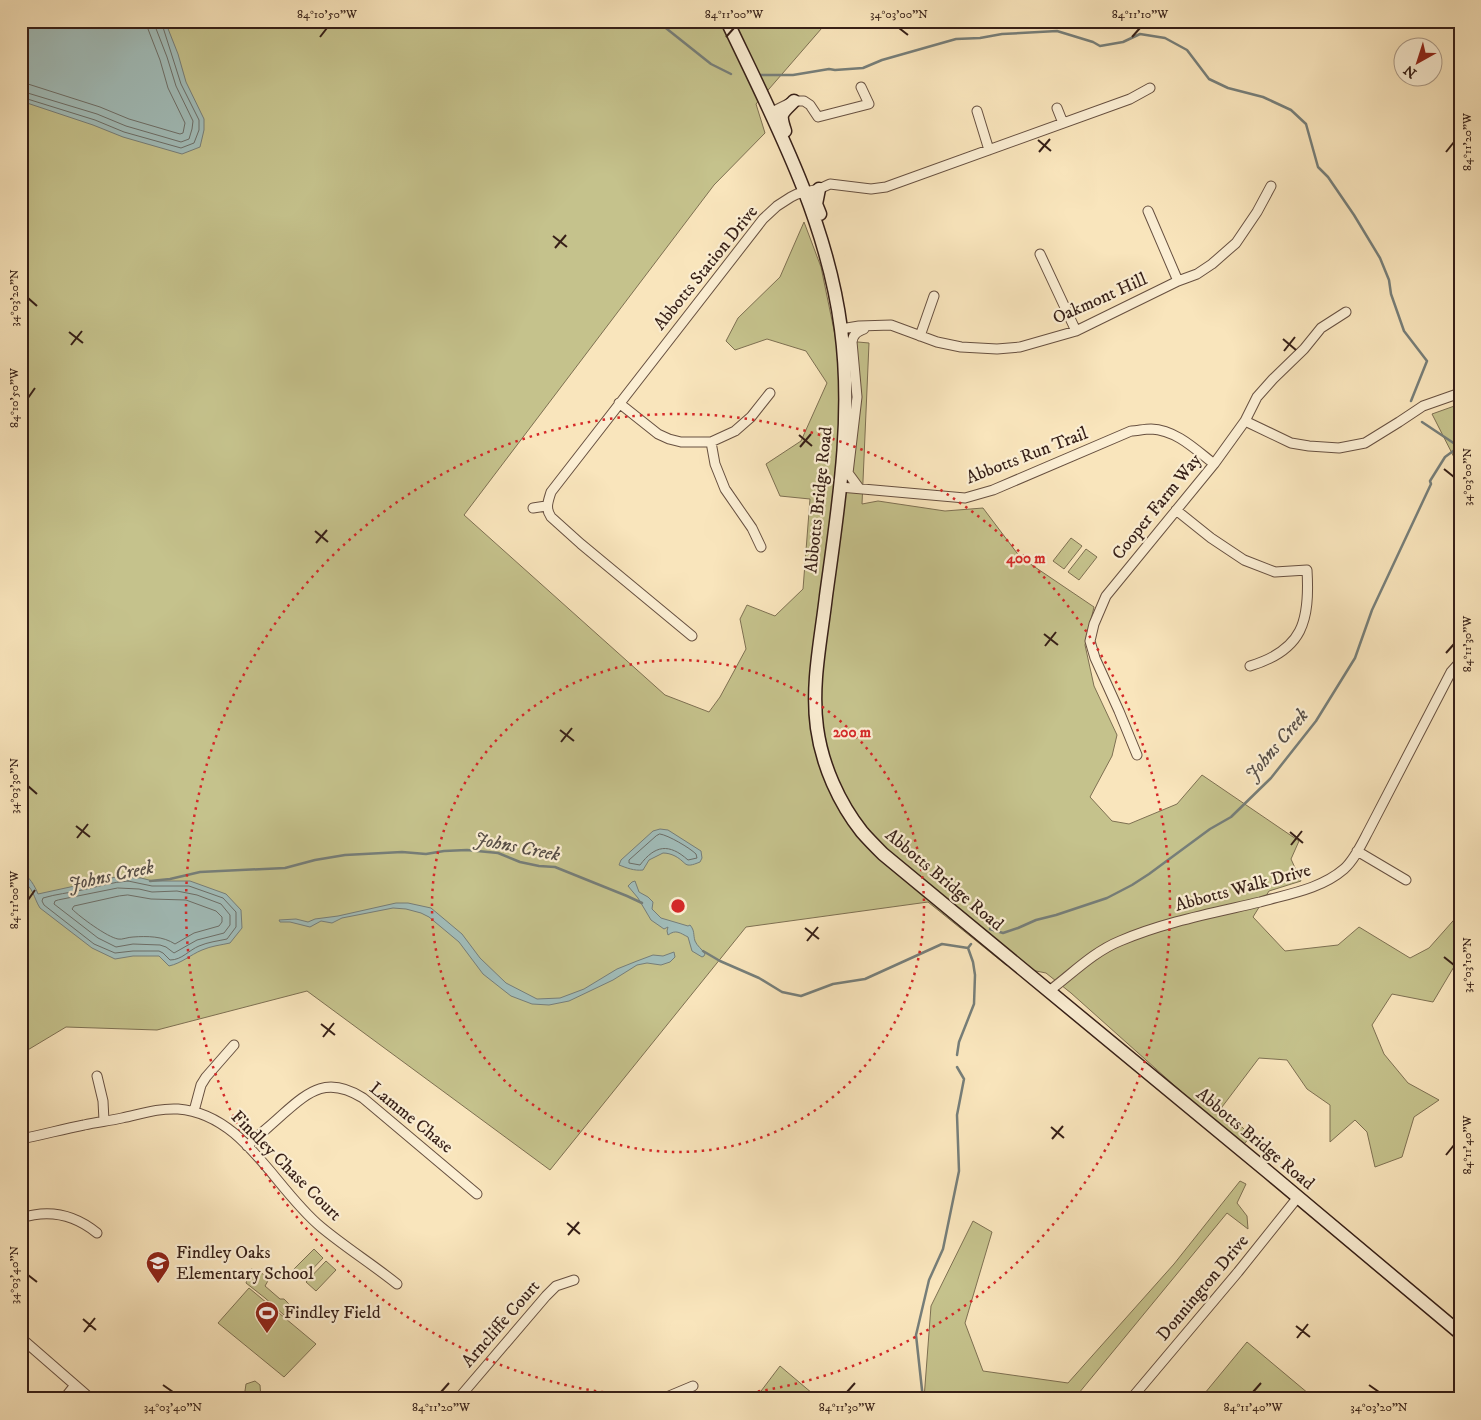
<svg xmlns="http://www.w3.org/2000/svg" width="1481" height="1420" font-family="'IM FELL DW Pica',serif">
	<rect width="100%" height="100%" fill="#f9e5bc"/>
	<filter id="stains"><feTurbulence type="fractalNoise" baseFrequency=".004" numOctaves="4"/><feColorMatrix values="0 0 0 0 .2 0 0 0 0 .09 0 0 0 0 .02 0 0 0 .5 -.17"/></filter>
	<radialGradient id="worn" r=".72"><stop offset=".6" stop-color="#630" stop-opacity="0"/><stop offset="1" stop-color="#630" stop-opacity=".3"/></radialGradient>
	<path fill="#c5c28c" stroke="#7e7052" d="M21 21H828L756 104 765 133 714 185 464 515 665 695 709 712 720 697 746 649 740 619 747 605 775 616 803 589 810 499 780 496 766 464 801 441 827 383 806 351 767 339 735 350 726 341 738 318 780 277 804 222 821 267 836 340 869 343 862 504 878 501 945 511 983 508 1020 557 1094 607 1085 645 1094 686 1117 735 1112 756 1090 797 1112 821 1129 824 1177 804 1202 775 1299 841 1291 859 1301 881 1269 891 1253 917 1285 951 1338 945 1359 927 1410 958 1429 948 1460 913V968L1455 965 1433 1002 1392 994 1372 1025 1384 1054 1408 1083 1439 1100 1414 1117 1402 1157 1375 1167 1367 1132 1355 1120 1330 1142V1105L1307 1089 1287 1060 1259 1058 1222 1107 1251 1136 1244 1144 1212 1119 1071 993 1046 973 1006 965 928 902 746 927 550 1170 307 991 157 1030 66 1027 21 1054Z
		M1460 404V469L1432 414Z
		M1071 538 1082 546 1064 569 1053 561Z
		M1086 549 1097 557 1079 580 1068 572Z
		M1240 1181 1246 1184 1237 1203 1247 1216 1248 1229 1227 1213 1074 1399H924L931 1306 973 1221 992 1232 965 1323 983 1371 1068 1383 1174 1264Z
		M314 1249 323 1258 303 1279 293 1270Z
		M326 1261 336 1270 316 1291 306 1282Z
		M251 1269 259 1271 269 1279 265 1286 280 1299H284L291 1306 284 1315 265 1298 246 1283Z
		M249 1288 316 1344 284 1377 218 1323Z
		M1247 1342 1315 1399H1200Z
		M780 1366 819 1399H755Z
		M255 1381 260 1385 261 1399H240L239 1396 245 1391 246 1384Z"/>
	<path fill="#a1bdba" stroke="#767e79" d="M21 21H165L178 54 186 82 204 119V130L200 147 182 154 123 137 93 125 21 101Z
		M660 829 668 830 701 851 702 858 700 862C683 869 688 863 675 856 671 854 667 853 663 853L649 860 643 870C634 871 627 868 619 865L621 860 653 831Z
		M21 872C29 876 35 886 38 894L116 877 141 878 153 881H190L226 894 241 910 242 928 230 943C221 945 211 946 202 950 190 955 182 963 169 966L159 956H133L115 959 92 948 40 908C33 897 34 887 21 881Z
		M635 881 639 892 648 897 653 902 652 909 661 918 688 926 690 925C695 931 693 934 695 941 697 946 702 949 705 954L704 956 702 957 692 951 688 937C680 933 676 929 668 935L667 931 668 927 664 929 651 920 638 898 628 886 632 882Z
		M396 903H408L431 908 462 934 480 958 506 983 537 999 560 998 584 989 617 969 637 961 653 955 663 956 674 952 675 957 670 962 661 965 647 963 637 965 613 980 569 1001 549 1005 532 1004 511 996 502 989 483 974 459 942 429 917 421 913 406 909 393 908 342 918 332 923 321 921 310 927 290 922H280L279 920 296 919 308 922 315 919 338 916Z"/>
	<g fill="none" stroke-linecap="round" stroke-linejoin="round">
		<path stroke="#6c6e68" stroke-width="1" d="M21 83 28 84 100 107 129 119 180 134 183 133 185 123 168 88 160 60 148 29 147 21
			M21 91 97 114 126 126 164 137 181 142 189 139 192 129 193 121 176 86 167 57 155 26V21
			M21 97 95 120 124 132 181 148 194 143 199 130V120L181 84 161 21
			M660 834C668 835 690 848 696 854L697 858 688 860C669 843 655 845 640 865L629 863V860L656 836Z
			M128 881 152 886H189L223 898 236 912V927L227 939C218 941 208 942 199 946 189 950 182 960 170 960L163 953 159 951H133L115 953 94 944 44 905 42 901 43 898C56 894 69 893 82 890 97 887 112 882 128 881Z
			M118 888 139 889 152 892 177 891 197 895 221 904 230 915V925L224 933 197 940 174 953 166 947 160 945 133 944 116 947 98 938 54 904 55 901 58 900Z
			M128 895 151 899 186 900 216 911 222 917V922L219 926 194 933 175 944C163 936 147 936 133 937 128 937 122 940 118 939 107 937 80 917 72 909L74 906 119 896Z"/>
		<path stroke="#767e79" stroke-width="2.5" d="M657 21 711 64 731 74
			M760 75H793L829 69 835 70 863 68 882 60 956 39 980 38 1002 34 1057 31 1093 42 1100 46 1123 42 1140 34 1165 38 1187 50 1209 79 1228 88 1263 97 1291 110 1306 124 1318 167 1328 177 1354 215 1380 258 1389 280 1391 294 1404 331 1427 361 1411 401
			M1422 422 1458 446
			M150 881 170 879 200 872 285 868 315 860 345 855 402 852 426 854 444 851 467 850 498 853 520 862 539 866 555 867 627 896 642 903
			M990 929 1003 933 1018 928 1036 920 1056 915 1107 898 1132 885 1149 874 1210 829 1231 817 1271 778 1316 721 1355 658 1372 610 1431 484 1430 481 1445 457 1460 446
			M968 948 971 944
			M703 951 720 961 759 978 782 992 801 996 833 984 865 979 942 944 968 948
			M957 1055 959 1042 974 1004 975 975 973 962 968 948
			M923 1399 916 1335 929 1280 943 1249 959 1171 957 1115 964 1079 957 1067"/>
		<g stroke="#675040" stroke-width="11">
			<path id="minor" d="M1057 108 1063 123
				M977 111 989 150
				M770 113 794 101H804L810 105 818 117 869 104 861 87
				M1148 211 1178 281
				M1040 254 1076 331
				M841 329 859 326 891 325 937 342 961 347 997 349 1020 347 1076 331 1178 281 1197 274 1212 264 1236 243 1257 212 1271 186
				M920 336 934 296
				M619 403 658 434 669 439 681 442H711L735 431 751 417 770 393
				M1245 421 1291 443 1309 446 1339 448 1365 443 1399 422 1423 406 1460 393
				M711 442 715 464 725 489 752 528 761 547
				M840 487 965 498 993 490 1131 431C1137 431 1144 429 1151 429 1176 430 1195 449 1214 464
				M859 488 848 473 857 397 852 342C853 334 857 332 864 329
				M533 508 546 506
				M1176 510 1211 538 1244 560 1275 572 1307 570C1310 621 1303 650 1250 666
				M692 636 581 544 551 517C545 508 548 502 551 492L763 219 777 206 791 197 797 194 819 189 830 184 871 189 886 187 1130 99 1150 88
				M1137 755 1119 711 1095 658 1090 641 1094 624 1106 596 1214 464 1245 421 1257 397 1273 379 1304 349 1321 328 1346 312
				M1357 851 1406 880
				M1049 991C1072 974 1093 952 1120 941 1164 922 1213 913 1260 902 1288 894 1321 889 1344 869 1355 859 1362 843 1369 830L1451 672 1460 662
				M97 1076 103 1101 104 1121
				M194 1111 201 1085 206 1077 234 1045
				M21 1139C42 1135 63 1129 84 1125 97 1122 109 1121 122 1118 141 1114 158 1108 178 1109 244 1114 274 1188 321 1227 345 1247 372 1264 397 1284
				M247 1146C259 1135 271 1125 283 1114 310 1090 328 1076 363 1098L477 1194
				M21 1218C49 1209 75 1215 97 1233
				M21 1338 75 1385 64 1399
				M75 1385 91 1399
				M458 1399 546 1296 556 1286 574 1280
				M662 1399 693 1386
				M1131 1399 1238 1272 1298 1197"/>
		</g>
		<g stroke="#361f17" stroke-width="15">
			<path id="secondary" d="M727 21C774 120 827 219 841 329 853 419 838 508 826 596 821 640 811 684 817 728 822 765 839 803 862 832 869 840 876 847 883 854L1268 1172 1460 1333
				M785 131C779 113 781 114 794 101
				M819 189 816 204 820 214"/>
		</g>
		<use href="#minor" stroke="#fbeed3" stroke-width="9"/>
		<use href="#secondary" stroke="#fbeed3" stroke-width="12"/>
	</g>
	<path fill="none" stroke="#361f17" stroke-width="2" d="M899 28 908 35M320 37 327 28M726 37 734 28M1132 37 1140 28M1038 140 1051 151M1039 152 1050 139M1446 152 1454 142M553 236 567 247M555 248 566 235M28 298 37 306M69 332 83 343M1283 339 1296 350M71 345 82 331M1284 351 1295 337M28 398 35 388M799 435 812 446M800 447 811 434M1444 469 1454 477M315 531 328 542M316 543 327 530M1044 634 1058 645M1045 646 1056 632M1446 653 1454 644M560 730 574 741M561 742 572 728M28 786 37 794M76 826 90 837M1290 832 1303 843M77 838 88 824M1291 845 1302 831M28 900 35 890M805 928 819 939M807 941 818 927M1444 957 1454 965M321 1024 335 1035M323 1037 334 1023M1051 1127 1064 1138M1052 1139 1063 1126M1446 1155 1454 1145M567 1223 580 1234M568 1235 579 1222M28 1275 37 1282M83 1319 96 1330M1296 1326 1310 1337M84 1332 95 1318M1297 1338 1308 1324M163 1385 173 1392M1369 1385 1379 1392M441 1392 449 1383M847 1392 855 1383M1253 1392 1261 1383"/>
	<g fill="none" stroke="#d62828" stroke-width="2.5" stroke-dasharray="2.5 5">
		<circle cx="678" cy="906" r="246"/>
		<circle cx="678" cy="906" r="492"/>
	</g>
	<defs>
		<g id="school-pin" transform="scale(1.25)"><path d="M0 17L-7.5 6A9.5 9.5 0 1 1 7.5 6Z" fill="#8f2418" stroke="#fbeed3"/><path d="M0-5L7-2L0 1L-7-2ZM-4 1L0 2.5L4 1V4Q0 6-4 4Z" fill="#fff"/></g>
		<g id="stadium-pin" transform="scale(1.25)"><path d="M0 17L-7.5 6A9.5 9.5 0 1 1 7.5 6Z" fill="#8f2418" stroke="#fbeed3"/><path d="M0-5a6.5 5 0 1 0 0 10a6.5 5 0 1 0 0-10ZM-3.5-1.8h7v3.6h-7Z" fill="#fff"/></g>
	</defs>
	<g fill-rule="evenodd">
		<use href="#school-pin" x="158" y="1263"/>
		<use href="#stadium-pin" x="267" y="1313"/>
	</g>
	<g text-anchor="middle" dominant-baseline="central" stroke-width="4.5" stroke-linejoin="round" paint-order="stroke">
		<g font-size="18" fill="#361f17" stroke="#fbeed3">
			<text transform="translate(706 268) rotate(-51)">Abbotts Station Drive</text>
			<text transform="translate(1100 299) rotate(-24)">Oakmont Hill</text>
			<text transform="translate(1027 456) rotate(-21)">Abbotts Run Trail</text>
			<text transform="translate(819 500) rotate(-84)">Abbotts Bridge Road</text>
			<text transform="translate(1157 507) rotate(-51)">Cooper Farm Way</text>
			<text transform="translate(944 880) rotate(40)">Abbotts Bridge Road</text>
			<text transform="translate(1243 888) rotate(-15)">Abbotts Walk Drive</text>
			<text transform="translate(411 1118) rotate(39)">Lamme Chase</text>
			<text transform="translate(1255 1139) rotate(40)">Abbotts Bridge Road</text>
			<text transform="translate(286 1166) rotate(45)">Findley Chase Court</text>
			<text transform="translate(1203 1288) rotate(-50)">Donnington Drive</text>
			<text transform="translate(501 1324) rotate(-49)">Arncliffe Court</text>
		</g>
		<g font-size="18" fill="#361f17" stroke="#fbeed3" text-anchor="start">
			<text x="176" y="1253">Findley Oaks<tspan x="176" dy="21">Elementary School</tspan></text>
			<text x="284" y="1313">Findley Field</text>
		</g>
		<g font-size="19" font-style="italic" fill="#564e48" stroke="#fbeed3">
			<text transform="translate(1277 745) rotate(-50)">Johns Creek</text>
			<text transform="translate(517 847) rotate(11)">Johns Creek</text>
			<text transform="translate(111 876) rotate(-12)">Johns Creek</text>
		</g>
	</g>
	<circle cx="678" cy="906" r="8" fill="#d62828" stroke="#fbeed3" stroke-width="2.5"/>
	<g font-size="15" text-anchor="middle" font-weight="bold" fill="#d62828" stroke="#fbeed3" stroke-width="4.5" stroke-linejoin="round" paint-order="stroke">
		<text x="1026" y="563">400 m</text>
		<text x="852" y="737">200 m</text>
	</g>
	<rect width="1481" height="1420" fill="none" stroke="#f9e5bc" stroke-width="55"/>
	<g transform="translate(1418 62) rotate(219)"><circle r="24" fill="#fbeed3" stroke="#ac9b88"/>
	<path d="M0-4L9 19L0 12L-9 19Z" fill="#8f2418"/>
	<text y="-8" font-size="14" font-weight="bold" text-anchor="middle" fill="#361f17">N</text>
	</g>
	<rect x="28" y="28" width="1426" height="1364" fill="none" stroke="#361f17" stroke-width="2"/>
	<g font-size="12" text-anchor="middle" fill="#361f17">
		<text x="327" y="18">84°10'50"W</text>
		<text x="734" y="18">84°11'00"W</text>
		<text x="899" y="18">34°03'00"N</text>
		<text x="1140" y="18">84°11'10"W</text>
		<text transform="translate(1467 142) rotate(-90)" y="4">84°11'20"W</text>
		<text transform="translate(14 298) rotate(-90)" y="4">34°03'20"N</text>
		<text transform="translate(14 398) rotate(-90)" y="4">84°10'50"W</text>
		<text transform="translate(1467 477) rotate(-90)" y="4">34°03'00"N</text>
		<text transform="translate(1467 644) rotate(-90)" y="4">84°11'30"W</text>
		<text transform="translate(14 786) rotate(-90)" y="4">34°03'30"N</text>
		<text transform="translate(14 900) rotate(-90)" y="4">84°11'00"W</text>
		<text transform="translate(1467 965) rotate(-90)" y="4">34°03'10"N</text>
		<text transform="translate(1467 1145) rotate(-90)" y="4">84°11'40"W</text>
		<text transform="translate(14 1275) rotate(-90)" y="4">34°03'40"N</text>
		<text x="173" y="1411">34°03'40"N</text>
		<text x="441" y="1411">84°11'20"W</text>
		<text x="847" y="1411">84°11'30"W</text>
		<text x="1253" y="1411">84°11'40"W</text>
		<text x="1379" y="1411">34°03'20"N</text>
	</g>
	<rect width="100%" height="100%" filter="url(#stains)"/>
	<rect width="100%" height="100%" fill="url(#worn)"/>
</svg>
